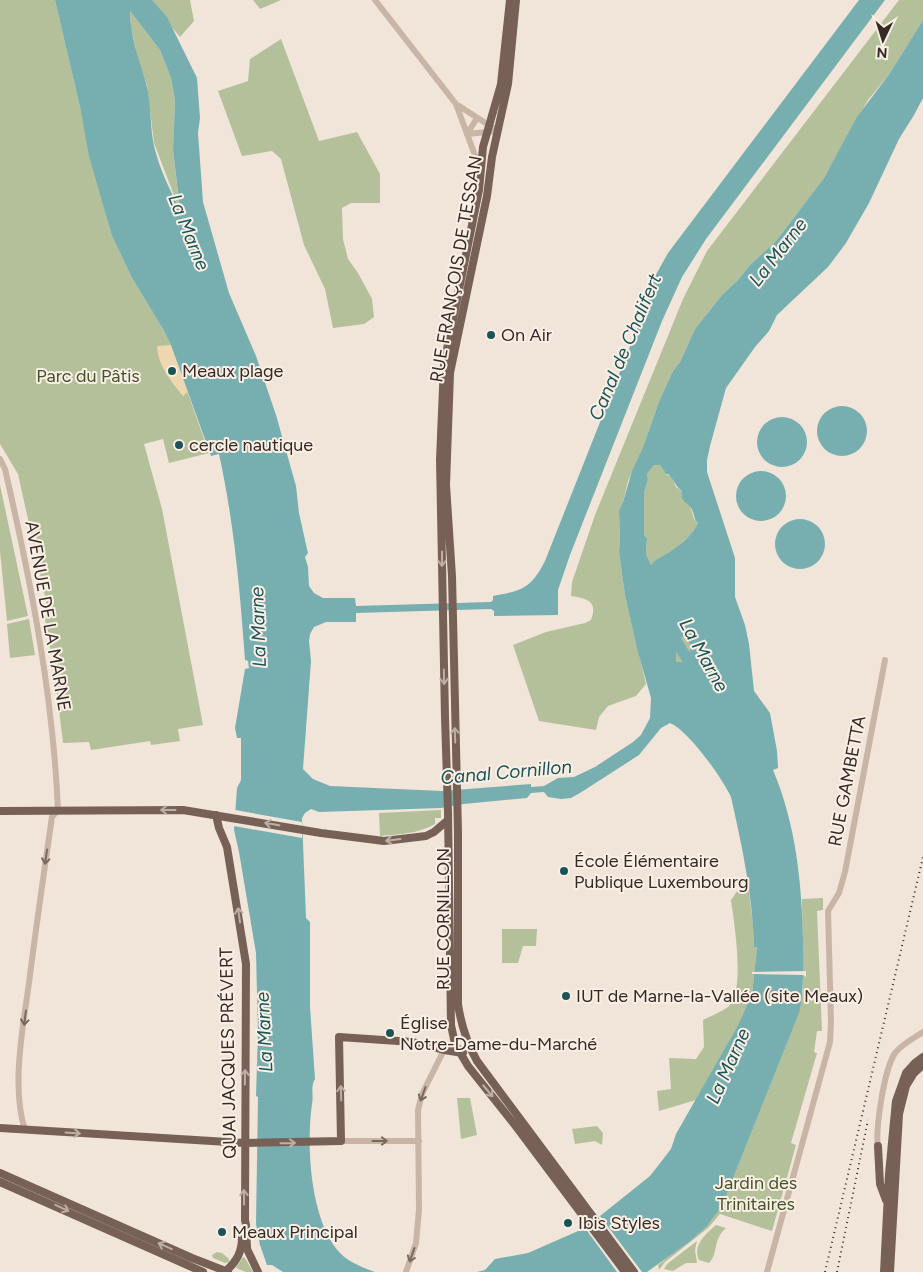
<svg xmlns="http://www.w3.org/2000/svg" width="923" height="1272" font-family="Figtree,sans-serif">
	<rect width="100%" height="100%" fill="#f1e5d9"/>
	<path fill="#b4c099" d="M0 0H55L80 107 90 156 112 236 132 278 163 329 171 345 209 453 169 463 163 439 144 444 162 509 203 725 178 729 180 741 151 745 150 741 91 750 89 742 63 743 55 676 45 619 48 610 18 474 0 444Z
		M149 0H190L194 21 180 37Z
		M253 0H281L260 9Z
		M899 0H923V20L890 73 868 100 824 178 776 241 750 265 738 280 722 295 695 329 680 362 673 371 660 399 643 447 628 481 623 502 619 512 620 539 619 552 625 595 646 684 636 696 608 706 599 717 596 730 539 721 513 645 546 632 585 623 591 620C598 601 588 599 571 596L572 582 595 515 683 299 707 251Z
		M130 11 160 50 171 78 175 101 173 150 180 211 154 143 147 85 139 63 131 28Z
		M281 39 319 141 357 132 380 174V203H351L342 208 343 239 348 259 358 273 372 299 374 317 364 324 333 328 325 289 304 245 281 159 272 151 242 156 218 91 248 81 250 59Z
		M654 465H660L666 474 672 477 676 487 682 491 691 509 694 519 698 523C689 542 668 553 651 565L646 554 647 538 644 535V493L648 479 647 474Z
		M0 485 28 616 7 621 0 551Z
		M29 619 35 655 10 658 7 624Z
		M681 637H685C692 643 690 653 687 661L676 662V655Z
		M441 810V818H435V824C418 834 399 834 380 836L379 813Z
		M748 884 753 924 754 947H757L752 994 737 1027 696 1100 659 1111 657 1091 671 1089 669 1058 696 1059 704 1047 703 1020C711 1016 721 1012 728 1007 746 992 734 922 731 900L740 887Z
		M823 898V910L817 911 822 1031H817L814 1052 817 1053 791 1143 796 1145 772 1231 720 1214 708 1228 665 1262 659 1270 658 1265 698 1234 722 1206 800 1011 803 990 802 899Z
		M502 929H537L536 946H523L518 963H502Z
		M457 1098H470L477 1135 461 1139Z
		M597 1126 603 1133 602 1145 595 1141 575 1144 572 1129Z
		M29 1189 182 1258 169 1254Z
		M716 1225 726 1228C712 1240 719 1253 709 1263L699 1260C692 1245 706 1234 716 1225Z
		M697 1241 695 1250 697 1263H686L673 1271 664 1269 667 1264Z
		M217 1252 222 1253 229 1259V1262L225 1263 213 1258 212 1255Z
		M243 1257 245 1258 253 1272H246L236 1268Z"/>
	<path fill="#eed6ae" d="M171 345 188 392 183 396C171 381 158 366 157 346Z"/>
	<path fill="#77aeaf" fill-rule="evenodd" d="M55 0H152L167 17 197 78 200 118 198 133 203 202 229 293 256 356 276 415 296 486 299 513 307 549 308 553 305 557 308 567 309 586 314 593 323 598H355L356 606 491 602 493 600V596C521 591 531 589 545 561L650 296 648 289 668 253 859 0H885L706 239 682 277 662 321 570 555 558 590V615L494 616V611L491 609 356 613V622H326L314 627 310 634 309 641 311 661 303 769 313 779 330 786 442 791 531 784V787L544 786 558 778 574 777 595 767 633 742 641 735 650 718 651 698 638 652 625 595 619 552 620 539 619 511 623 502 632 471 643 447 660 399 673 371 680 362 695 329 722 295 738 280 750 265 776 241 824 178 857 117 890 73 923 20V98L914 115 899 139 869 203 846 243 828 267 777 315 769 331 755 347 726 388 710 446 707 460V472L735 558V597L745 625 749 644 754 691 770 713 777 751 778 768 773 770C796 824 802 884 803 942 803 966 804 988 800 1011L722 1206 706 1227 689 1242 647 1272H477L485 1270 495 1259 528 1253 585 1228 650 1176 671 1149 676 1134 737 1027 752 994 757 947H754C753 897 742 846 731 797 723 779 688 730 670 723L661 728 639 755 580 793 571 798 561 799 548 797 544 792 531 793 527 798 464 804 441 808 319 812 311 809 305 813 302 818 306 918 310 922V1007L315 1079C310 1087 314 1095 312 1104 306 1145 310 1223 341 1254 349 1262 364 1268 375 1272H283L272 1265H267L260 1245 256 1224 258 1097 256 1096 258 1032 256 953 239 852 234 830 237 788 241 780V738H237L235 728 245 669 249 668 248 661 245 660C240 591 234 522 219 454L211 456 171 345 163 329 132 278 112 236 89 156 80 107ZM130 11 160 50 171 78 175 101 173 150 180 209C169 189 157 163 153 141 150 122 151 101 146 83 139 59 130 36 130 11ZM654 465H660L666 474H668C674 479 675 486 682 491 681 503 685 500 691 508 695 514 693 518 698 523 693 534 682 544 671 551 664 556 657 558 651 565L646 554 647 538 644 535V493L648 479 647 474ZM681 637H685C692 643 690 653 687 661L676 662V655Z
		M817 431a25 25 0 1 1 50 0a25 25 0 1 1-50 0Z
		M757 442a25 25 0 1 1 50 0a25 25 0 1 1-50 0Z
		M736 496a25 25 0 1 1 50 0a25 25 0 1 1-50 0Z
		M775 544a25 25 0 1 1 50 0a25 25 0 1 1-50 0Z"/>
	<path fill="#f1e5d9" d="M235 810 302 822V838L234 826Z
		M806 971V977L803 975 752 974V972Z
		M600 1216 642 1272H617L585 1228Z"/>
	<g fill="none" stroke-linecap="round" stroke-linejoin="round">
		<path stroke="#77aeaf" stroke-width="11" d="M671 632 695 672"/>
		<path stroke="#c9b5a5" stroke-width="6" d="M375 0 456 104 498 131
			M456 104 480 169
			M467 134 498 131
			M467 134 477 118
			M0 459 5 469C31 582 53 695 58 810L52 817C44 872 36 927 29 983 23 1026 11 1088 25 1130
			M341 1141H419
			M878 1149C875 1129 884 1070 895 1053 902 1044 914 1038 923 1032
			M406 1272 416 1243 419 1209 418 1110 422 1094 444 1050
			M767 1272 830 1042 831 1022 828 911 839 893 845 872 885 660"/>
		<path stroke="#776157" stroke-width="8" d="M510 0 501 84 483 147 479 190 444 364 440 460 445 717 448 812 451 1025 455 1044 468 1066 518 1129 625 1272
			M516 0 508 84 492 157 487 196 450 373 446 485 452 576 454 660 458 833V1004C461 1025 467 1043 477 1061L634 1272
			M0 811 183 810 321 833 384 841 426 836 434 832 448 820
			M216 815 219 828 227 847 246 964 245 1220 246 1225 247 1249 258 1272
			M0 1128 244 1143 341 1141 339 1037 413 1042 444 1050 463 1053
			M878 1146 880 1184 886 1200
			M0 1173 192 1258 228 1272
			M0 1182 203 1272
			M222 1271H226C237 1261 242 1252 242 1237
			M884 1272 889 1174 896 1101 906 1073 915 1063 923 1057
			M890 1272 899 1114 906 1086 914 1073 923 1065"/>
		<path stroke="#352a26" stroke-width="2" stroke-dasharray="1 4" stroke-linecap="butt" d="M825 1272 923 857
			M837 1272 868 1120"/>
	</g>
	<defs><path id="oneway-shaft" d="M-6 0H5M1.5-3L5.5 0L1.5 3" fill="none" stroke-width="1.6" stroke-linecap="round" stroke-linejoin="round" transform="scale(1.25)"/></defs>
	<g stroke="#beafa5">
		<use href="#oneway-shaft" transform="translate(442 559) rotate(90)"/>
		<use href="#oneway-shaft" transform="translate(444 677) rotate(89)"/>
		<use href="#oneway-shaft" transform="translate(455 735) rotate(-92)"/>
		<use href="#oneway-shaft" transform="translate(168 810) rotate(180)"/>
		<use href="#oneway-shaft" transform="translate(272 824) rotate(-170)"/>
		<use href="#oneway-shaft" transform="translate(393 840) rotate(173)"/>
		<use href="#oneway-shaft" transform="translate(239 915) rotate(-98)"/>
		<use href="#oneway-shaft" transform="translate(245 1077) rotate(-89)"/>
		<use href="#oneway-shaft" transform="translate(488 1091) rotate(50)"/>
		<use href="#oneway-shaft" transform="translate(341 1093) rotate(-92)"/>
		<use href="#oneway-shaft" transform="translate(73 1133) rotate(4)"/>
		<use href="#oneway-shaft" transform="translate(288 1143) rotate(-1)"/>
		<use href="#oneway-shaft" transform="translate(244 1197) rotate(-91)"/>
		<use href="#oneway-shaft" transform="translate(62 1208) rotate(24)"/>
		<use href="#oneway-shaft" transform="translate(165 1246) rotate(-156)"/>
	</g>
	<g stroke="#78695f">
		<use href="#oneway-shaft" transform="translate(46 857) rotate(98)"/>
		<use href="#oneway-shaft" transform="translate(25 1018) rotate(97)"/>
		<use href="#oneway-shaft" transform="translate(423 1094) rotate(110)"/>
		<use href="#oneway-shaft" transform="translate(380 1141)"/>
		<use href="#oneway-shaft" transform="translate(412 1255) rotate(109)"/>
	</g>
	<g fill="#1b5457" stroke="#f9efe5" stroke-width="2">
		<circle cx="491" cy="335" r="5"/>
		<circle cx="172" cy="371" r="5"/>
		<circle cx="179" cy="445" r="5"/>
		<circle cx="564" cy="871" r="5"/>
		<circle cx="566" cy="996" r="5"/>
		<circle cx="390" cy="1033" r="5"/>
		<circle cx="568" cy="1223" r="5"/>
		<circle cx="222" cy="1232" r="5"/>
	</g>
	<g text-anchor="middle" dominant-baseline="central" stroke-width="4" stroke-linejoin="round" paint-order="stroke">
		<g font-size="18" fill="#352a26" stroke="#f9efe5">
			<text transform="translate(456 269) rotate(-80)">RUE FRANÇOIS DE TESSAN</text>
			<text transform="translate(48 616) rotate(80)">AVENUE DE LA MARNE</text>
			<text transform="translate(847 781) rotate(-79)">RUE GAMBETTA</text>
			<text transform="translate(443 919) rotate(-90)">RUE CORNILLON</text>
			<text transform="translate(228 1053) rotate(-91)">QUAI JACQUES PRÉVERT</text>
		</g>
		<g font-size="18" fill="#352a26" stroke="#f9efe5" text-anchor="start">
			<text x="501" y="335">On Air</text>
			<text x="182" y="371">Meaux plage</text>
			<text x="189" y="445">cercle nautique</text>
			<text x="574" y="861">École Élémentaire<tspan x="574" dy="21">Publique Luxembourg</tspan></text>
			<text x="576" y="996">IUT de Marne-la-Vallée (site Meaux)</text>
			<text x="400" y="1023">Église<tspan x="400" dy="21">Notre-Dame-du-Marché</tspan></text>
			<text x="578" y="1223">Ibis Styles</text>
			<text x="232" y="1232">Meaux Principal</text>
		</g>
		<g font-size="18" fill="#45532a" stroke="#f9efe5">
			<text x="88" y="376">Parc du Pâtis</text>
			<text x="756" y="1183">Jardin des<tspan x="756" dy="21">Trinitaires</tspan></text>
		</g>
		<g font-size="19" font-style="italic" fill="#1b5457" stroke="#f9efe5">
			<text transform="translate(189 232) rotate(68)">La Marne</text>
			<text transform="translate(778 252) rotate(-52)">La Marne</text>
			<text transform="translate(625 347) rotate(-67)">Canal de Chalifert</text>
			<text transform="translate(258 627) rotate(-92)">La Marne</text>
			<text transform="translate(704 655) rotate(61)">La Marne</text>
			<text transform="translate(506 772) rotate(-5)">Canal Cornillon</text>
			<text transform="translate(264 1032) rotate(-93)">La Marne</text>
			<text transform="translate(728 1066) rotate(-66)">La Marne</text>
		</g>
	</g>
	<g transform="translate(883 40) rotate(184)" stroke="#f9efe5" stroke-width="4" paint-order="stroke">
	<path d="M0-4L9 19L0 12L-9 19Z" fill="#352a26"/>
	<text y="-8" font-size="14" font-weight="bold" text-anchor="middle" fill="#352a26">N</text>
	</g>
</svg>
